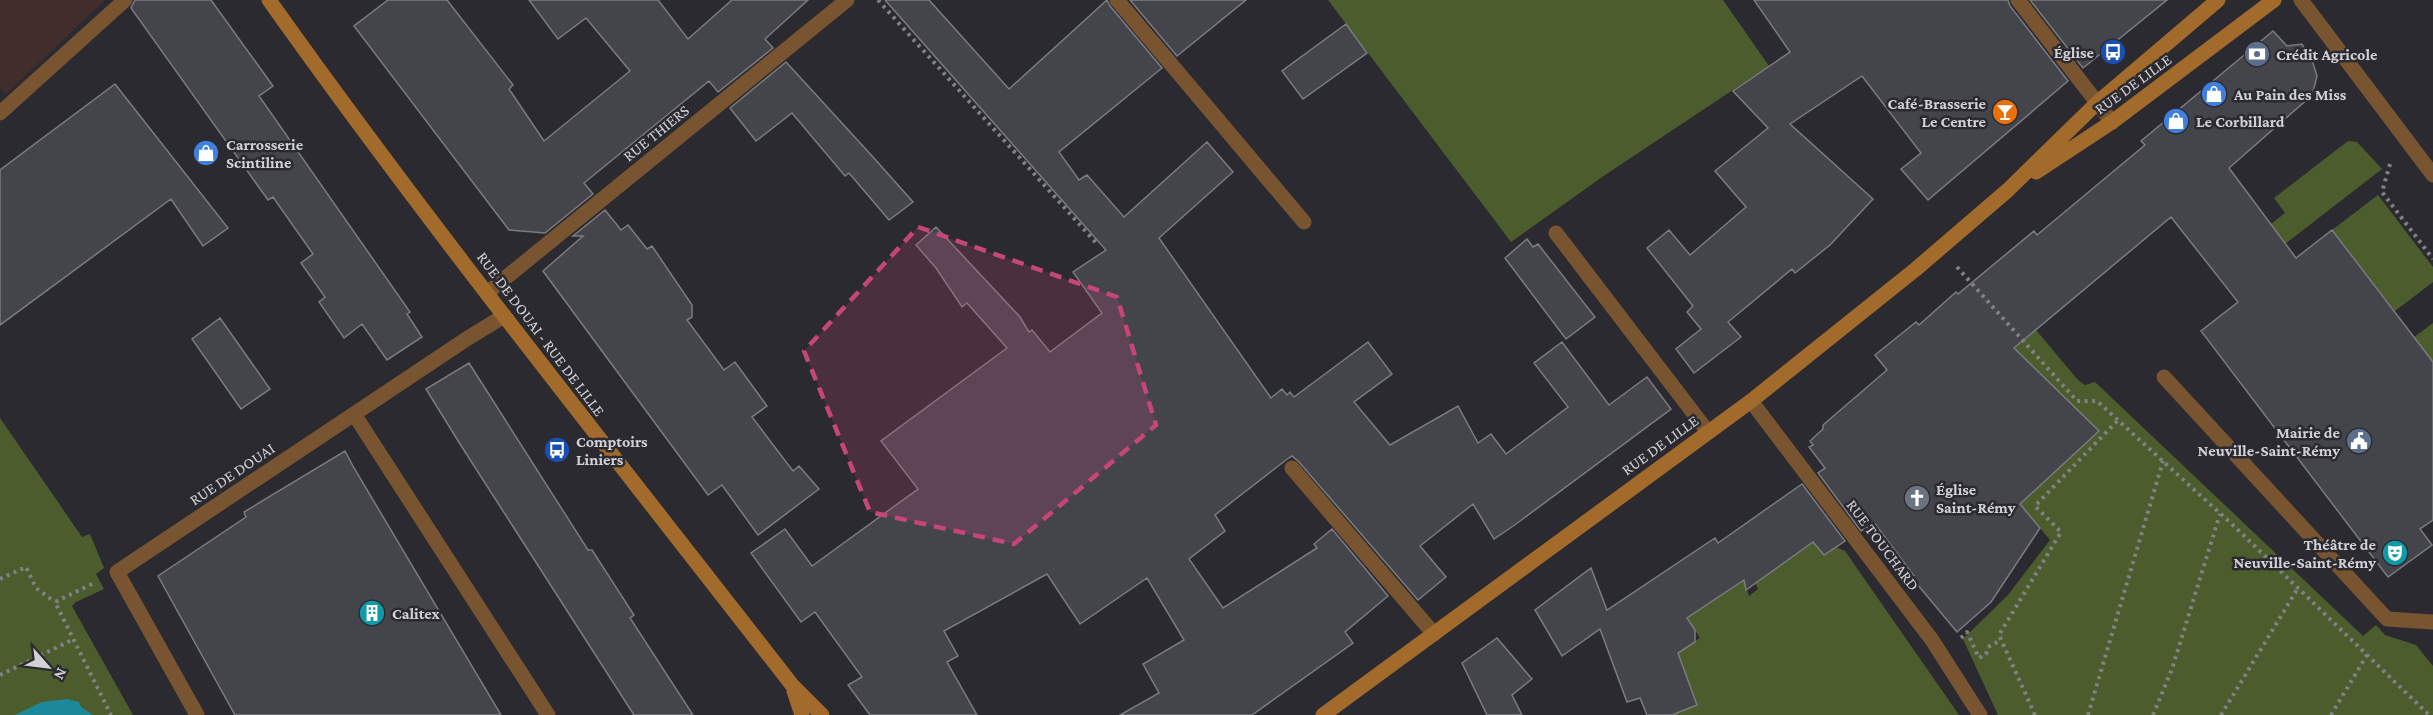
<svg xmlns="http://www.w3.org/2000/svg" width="2433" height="715" font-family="'Crimson Pro',serif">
	<rect width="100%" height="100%" fill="#2b2a31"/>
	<path fill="#412d2a" d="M0 0H105L6 94 0 88Z"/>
	<path fill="#4d5c2c" d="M1328 0H1723L1769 66 1605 175 1511 242Z
		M2348 141 2357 142 2382 169 2285 244 2271 224 2285 213 2274 198Z
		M2378 195 2433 267V282L2395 311 2332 230Z
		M2433 323V362L2414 337Z
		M2036 330 2078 380 2085 385 2095 382 2363 636 2376 625 2385 635 2416 645 2433 666V715H1998L1963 639 2008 595 2050 540 2020 504 2099 431 2014 349Z
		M0 418 82 537 90 534 104 568 96 574 104 589 76 602 72 606 133 715H0Z
		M1813 542 1824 555 1836 547 1845 551 1959 715H1672L1697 704 1677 652 1700 638 1687 618 1744 580 1749 596 1758 589 1755 583Z"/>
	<path fill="#1c899a" d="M67 699 79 702 81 707 93 715H15L42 702Z"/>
	<path fill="#44444b" stroke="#7b7b82" stroke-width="1.5" d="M135 0H211L273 86 259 96 410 312 407 314 422 337 387 360 362 324 344 338 319 302 325 297 301 263 313 254 273 197 268 200 131 8Z
		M388 0H447L513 85 509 89 544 141 630 71 586 18 558 39 529 0H658L688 39 732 0H808L765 39 773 48 718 92 709 81 584 183 593 194 545 233 509 230 354 26Z
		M885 0H929L1009 89 1107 0 1110 6 1162 68 1059 152 1079 180 1087 175 1124 217 1207 142 1233 172 1159 238 1271 398 1282 389 1287 395 1290 392 1294 397 1368 342 1392 374 1354 402 1390 445 1458 406 1478 443 1491 434 1506 454 1568 407 1534 363 1562 342 1609 405 1647 377 1671 409 1516 524 1494 539 1473 504 1420 546 1446 577 1418 600 1299 462 1292 456 1286 460 1215 515 1225 531 1189 559 1223 608 1317 548 1314 544 1332 529 1388 596 1345 632 1353 643 1252 715H1120L1159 693 1143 664 1184 640 1147 578 1080 624 1047 574 944 631 958 656 947 662 977 715H870L848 685 862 677 815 612 801 622 751 553 785 529 812 566 918 489 881 441 1007 348 967 303 962 307 936 268 916 245 936 227 1020 317 1029 332 1032 330 1050 352 1102 313 1073 272 1106 250Z
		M1130 0H1246L1177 56Z
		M1754 0H2008L2010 6 2068 81 1928 200 1901 169 1921 153 1862 76 1790 124 1873 199 1830 245 1795 273 1792 269 1728 322 1741 337 1694 373 1676 349 1701 329 1687 312 1693 306 1647 248 1669 230 1690 255 1746 207 1715 171 1768 128 1733 91 1790 52Z
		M2030 0H2167L2083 68Z
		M1346 24 1367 53 1303 99 1282 71Z
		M2273 31 2287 46 2302 44 2313 63 2317 76 2313 92 2310 97 2229 168 2296 258 2332 230 2433 362V520L2420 529 2432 545 2388 577 2201 331 2238 302 2171 217 2014 348 2099 431 2020 504 2040 528 1991 602 1957 632 1912 578 1914 576 1875 524 1861 531 1818 473 1825 468 1809 447 1813 445 1810 441 1823 429V425L1887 370 1875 355 1916 322 1919 325 1956 292 1958 294 2034 231 2037 235 2145 145 2141 141Z
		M786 62 873 157 913 202 889 220 849 173 845 176 792 113 756 141 730 108Z
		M115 84 228 228 203 246 171 199 0 325V170Z
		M605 210 621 230 628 225 647 249 652 246 692 305V317L687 320 724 370 735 362 767 406 752 417 793 471 799 466 819 489 758 535 722 485 708 495 543 271 583 236H573Z
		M1527 239 1533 247 1538 244 1595 317 1566 339 1505 258Z
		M220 318 270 389 241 409 192 339Z
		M469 363 588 550H592L634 615 630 618 693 715H634L460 444 426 389Z
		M345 451 354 468 501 715H235L158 576 246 517 244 512Z
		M1802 484 1845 541 1824 555 1813 542 1746 590 1744 580 1687 618 1695 630V642L1678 653 1697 705 1672 715H1647L1640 698 1627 702 1600 629 1562 656 1535 610 1591 568 1607 610 1715 538 1718 543Z
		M1497 638 1532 679 1512 695 1522 715H1487L1462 663Z"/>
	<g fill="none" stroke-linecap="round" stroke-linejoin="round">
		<path stroke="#818186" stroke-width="4" stroke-dasharray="3 4.5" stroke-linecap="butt" d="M878 0 1098 245
			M2390 164 2382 192 2433 259
			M1957 267 2077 401H2097L2235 527 2429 715
			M0 579 26 567 36 588 55 602
			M92 584 55 602 111 715
			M1961 638 1967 632 1979 658 1986 654 1988 647 2001 640
			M0 675 74 639
			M2035 715 1999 635 2061 532 2035 506 2118 420
			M2088 715 2163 461
			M2153 715 2172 669 2220 514
			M2221 715 2298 588
			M2331 715 2367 655"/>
		<path stroke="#785530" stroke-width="15" d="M1117 0 1304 222
			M2301 0 2433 175
			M0 113 125 0
			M1556 233 1708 432
			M487 293 847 0
			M2164 377 2387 619 2433 622
			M1751 401 1932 640 1980 715
			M354 414 548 715
			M1292 468 1434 634
			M197 715 117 572 468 338 504 316"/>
		<path stroke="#785530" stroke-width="15" d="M2018 0 2112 122"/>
		<path stroke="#a26b2c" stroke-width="15" d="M269 0C435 234 616 458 792 685L822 715
			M2036 172 2112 122 2274 0
			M794 691 802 715
			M1323 715 1751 401 1916 269 2008 190 2097 103 2218 0"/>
	</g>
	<path fill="#c6467a" fill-opacity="0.2" stroke="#c6467a" stroke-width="4.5" stroke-dasharray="12 8" stroke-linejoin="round" d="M918 227 1117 297 1156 425 1014 544 870 512 804 351Z"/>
	<defs>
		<g id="bus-disc" transform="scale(1.35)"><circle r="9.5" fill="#1a4fb4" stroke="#2b2a31"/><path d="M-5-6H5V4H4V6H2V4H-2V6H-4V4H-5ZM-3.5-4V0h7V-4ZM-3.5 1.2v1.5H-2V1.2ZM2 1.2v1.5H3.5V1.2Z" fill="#fff"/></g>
		<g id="bank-disc" transform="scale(1.35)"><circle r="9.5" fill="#5c6f8a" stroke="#2b2a31"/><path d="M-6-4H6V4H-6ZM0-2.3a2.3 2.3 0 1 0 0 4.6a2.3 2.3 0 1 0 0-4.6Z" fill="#fff"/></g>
		<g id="shop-disc" transform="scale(1.35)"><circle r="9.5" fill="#3f7fe0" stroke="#2b2a31"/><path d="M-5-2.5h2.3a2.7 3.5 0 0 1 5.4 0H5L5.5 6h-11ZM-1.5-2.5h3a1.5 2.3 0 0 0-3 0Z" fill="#fff"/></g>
		<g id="bar-disc" transform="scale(1.35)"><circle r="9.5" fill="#e8710a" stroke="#2b2a31"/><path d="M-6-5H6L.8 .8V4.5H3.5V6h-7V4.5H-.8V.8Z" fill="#fff"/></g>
		<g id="civic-disc" transform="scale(1.35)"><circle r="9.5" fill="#5c6f8a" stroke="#2b2a31"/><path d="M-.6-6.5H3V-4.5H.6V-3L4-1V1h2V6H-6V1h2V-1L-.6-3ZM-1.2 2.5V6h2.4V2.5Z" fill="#fff"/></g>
		<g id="church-disc" transform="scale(1.35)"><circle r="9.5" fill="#6b7280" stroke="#2b2a31"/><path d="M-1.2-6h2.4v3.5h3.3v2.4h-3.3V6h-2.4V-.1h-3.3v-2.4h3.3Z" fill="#fff"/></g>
		<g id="theatre-disc" transform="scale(1.35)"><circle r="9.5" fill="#0f9aa8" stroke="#2b2a31"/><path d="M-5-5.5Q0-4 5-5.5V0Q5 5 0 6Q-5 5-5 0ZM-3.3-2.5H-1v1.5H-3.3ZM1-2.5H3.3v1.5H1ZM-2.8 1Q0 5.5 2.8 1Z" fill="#fff"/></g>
		<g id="building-disc" transform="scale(1.35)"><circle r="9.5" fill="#0f9aa8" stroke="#2b2a31"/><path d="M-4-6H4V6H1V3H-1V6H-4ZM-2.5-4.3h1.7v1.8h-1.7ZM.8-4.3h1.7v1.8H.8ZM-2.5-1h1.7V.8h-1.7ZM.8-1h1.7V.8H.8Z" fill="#fff"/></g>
	</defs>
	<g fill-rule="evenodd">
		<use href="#bus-disc" x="2113" y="52"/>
		<use href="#bank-disc" x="2257" y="54"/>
		<use href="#shop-disc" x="2214" y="94"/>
		<use href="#bar-disc" x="2005" y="112"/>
		<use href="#shop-disc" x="2176" y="121"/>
		<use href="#shop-disc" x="206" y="153"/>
		<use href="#civic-disc" x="2359" y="441"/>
		<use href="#bus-disc" x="557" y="450"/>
		<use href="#church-disc" x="1917" y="498"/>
		<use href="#theatre-disc" x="2395" y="553"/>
		<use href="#building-disc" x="372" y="613"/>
	</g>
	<g text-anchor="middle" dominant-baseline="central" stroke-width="5" stroke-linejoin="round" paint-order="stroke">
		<g font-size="16" font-weight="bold" fill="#d2d2d6" stroke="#2b2a31" text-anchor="start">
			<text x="2094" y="52" text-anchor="end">Église</text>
			<text x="2276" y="54">Crédit Agricole</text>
			<text x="2234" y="94">Au Pain des Miss</text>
			<text x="1986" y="103" text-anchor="end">Café-Brasserie<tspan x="1986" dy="18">Le Centre</tspan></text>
			<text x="2196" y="121">Le Corbillard</text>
			<text x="226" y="144">Carrosserie<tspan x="226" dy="18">Scintiline</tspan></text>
			<text x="2340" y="432" text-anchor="end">Mairie de<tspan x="2340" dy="18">Neuville-Saint-Rémy</tspan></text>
			<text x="576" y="441">Comptoirs<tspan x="576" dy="18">Liniers</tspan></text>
			<text x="1936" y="489">Église<tspan x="1936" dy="18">Saint-Rémy</tspan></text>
			<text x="2376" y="544" text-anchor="end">Théâtre de<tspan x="2376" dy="18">Neuville-Saint-Rémy</tspan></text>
			<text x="392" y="613">Calitex</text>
		</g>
		<g font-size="16" fill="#d2d2d6" stroke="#2b2a31">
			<text transform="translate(2133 84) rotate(-36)">RUE DE LILLE</text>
			<text transform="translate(656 133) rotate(-39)">RUE THIERS</text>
			<text transform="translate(541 334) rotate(53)">RUE DE DOUAI - RUE DE LILLE</text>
			<text transform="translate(1660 445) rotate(-36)">RUE DE LILLE</text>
			<text transform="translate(232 474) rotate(-34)">RUE DE DOUAI</text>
			<text transform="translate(1883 545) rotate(53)">RUE TOUCHARD</text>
		</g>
	</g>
	<g transform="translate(48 667) rotate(118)" stroke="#2b2a31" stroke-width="4.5" paint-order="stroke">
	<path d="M0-4.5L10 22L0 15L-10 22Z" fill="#d2d2d6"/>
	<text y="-9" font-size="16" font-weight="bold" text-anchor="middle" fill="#d2d2d6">N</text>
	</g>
</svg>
